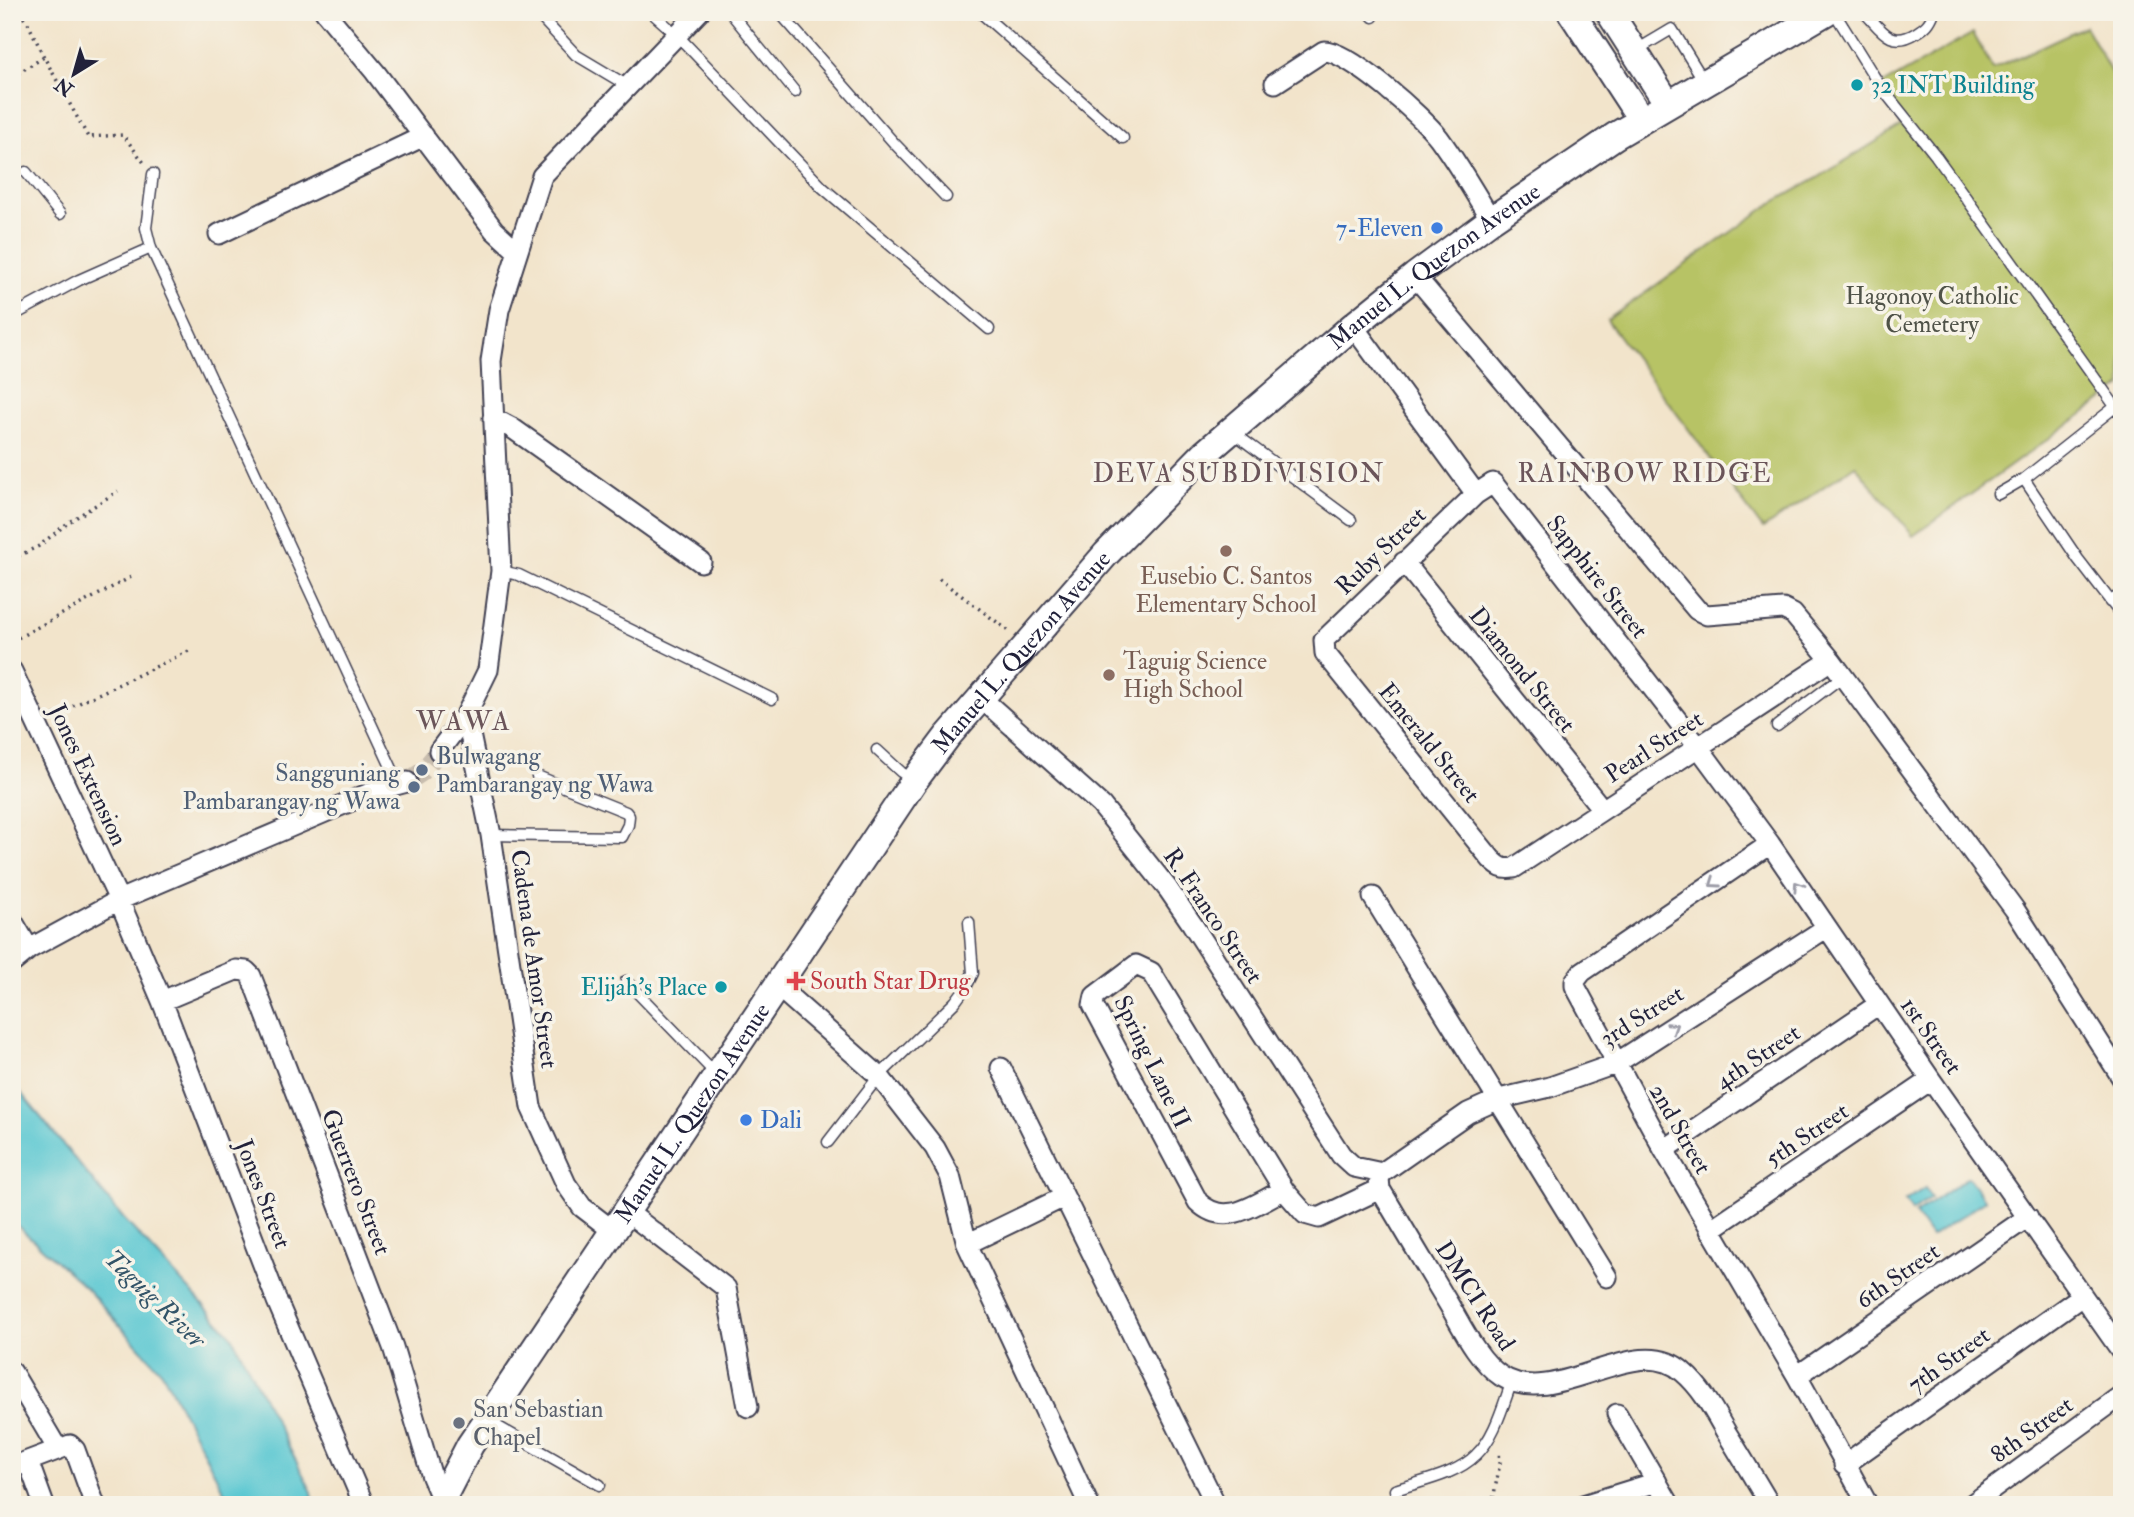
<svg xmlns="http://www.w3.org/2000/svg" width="2134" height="1517" font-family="'IM FELL Double Pica',serif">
	<rect width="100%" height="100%" fill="#f7f3e8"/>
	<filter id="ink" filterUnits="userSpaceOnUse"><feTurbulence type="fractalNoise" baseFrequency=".0143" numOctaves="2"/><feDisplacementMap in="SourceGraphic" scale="14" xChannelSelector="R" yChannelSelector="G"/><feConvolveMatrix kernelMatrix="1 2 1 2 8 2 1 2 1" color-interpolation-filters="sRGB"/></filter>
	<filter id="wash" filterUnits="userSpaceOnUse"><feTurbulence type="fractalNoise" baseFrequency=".00686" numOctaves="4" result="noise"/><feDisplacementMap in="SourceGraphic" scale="28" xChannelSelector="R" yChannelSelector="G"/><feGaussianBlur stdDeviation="1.57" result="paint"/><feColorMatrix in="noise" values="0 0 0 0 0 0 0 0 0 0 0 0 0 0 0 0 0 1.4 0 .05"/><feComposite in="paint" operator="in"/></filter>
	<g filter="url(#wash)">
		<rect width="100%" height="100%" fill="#f2e4cb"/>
		<path fill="#b7c365" stroke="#6c7250" stroke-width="2" d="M2085 26 2122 92V386L1913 536 1855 465 1763 529 1607 320 1772 203 1816 179 1901 126 1877 88 1973 33 1993 69Z"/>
		<path fill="#5bc8d2" stroke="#3e7586" stroke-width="2" d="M12 1082 123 1218 232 1336 312 1492 314 1505H231L162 1372 86 1288 12 1221Z
			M1968 1177 1985 1200 1931 1237 1915 1214Z
			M1925 1188 1931 1198 1912 1211 1905 1201Z"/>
	</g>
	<g filter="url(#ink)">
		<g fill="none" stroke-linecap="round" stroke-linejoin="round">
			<path stroke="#c8bdae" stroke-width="19" stroke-dasharray="19 10" stroke-linecap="butt" d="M407 782 422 772 439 751"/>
			<g stroke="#413f51" stroke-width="13">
				<path id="service" d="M536 12 576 55 628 86
					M651 12 677 35 822 187 989 329
					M730 12 795 92
					M779 12 894 143 946 197
					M980 12 1123 138
					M1369 12 1373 17
					M1834 12 1880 86 1936 156 2122 416
					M1864 12C1881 29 1890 49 1916 33 1926 27 1930 23 1934 12
					M1635 51 1672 29 1704 81
					M26 172 60 214
					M153 174 146 228 151 248 399 784
					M12 316 79 280 151 248
					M2115 407 2024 479 2078 559 2122 616
					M1231 431 1351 520
					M1998 494 2024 479
					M501 571 519 575 772 699
					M2110 602 2122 593
					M1777 726 1843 676
					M877 750 901 772 914 781
					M491 835 622 837 628 825 629 816 626 812 537 776
					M626 981 716 1074
					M828 1142 879 1076 955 1002 966 987 973 973 969 922
					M488 1421 600 1485
					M1395 1490C1421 1481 1456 1475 1476 1455 1495 1437 1503 1405 1512 1381"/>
			</g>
			<g stroke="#413f51" stroke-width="23">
				<path id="minor" d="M325 12 375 72 494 230 517 251
					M1275 83 1324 51C1349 51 1423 117 1439 138 1458 164 1475 193 1491 220
					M219 234 424 136
					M1415 276 1697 610 1707 615 1783 609 1793 614 1831 660 2015 910 2122 1078
					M1353 326 1476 494
					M493 418 512 428 701 562
					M1404 562 1602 809
					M1831 660C1726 730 1619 798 1514 868 1503 870 1499 867 1491 859L1325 653 1324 640 1476 494 1493 483 1699 748 1770 844 1931 1080 2122 1352
					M12 671 119 900 162 1001 277 1301 364 1505
					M981 698 1101 805 1168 889 1192 924 1341 1155 1354 1167 1382 1173
					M466 715 491 835 531 1107 566 1184 582 1207 612 1230
					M439 751 466 715 488 670 501 571 491 361 499 310 542 176 699 12
					M1770 844 1582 972 1575 981V986L1664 1150 1797 1376 1868 1505
					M1373 897 1607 1277
					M12 920 29 949
					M12 963 29 949 119 900 377 790 407 782
					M776 985 879 1076 935 1148 950 1176 967 1244 1089 1505
					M162 1001 236 970 246 971 251 976 393 1347 432 1477 441 1498
					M1001 1068 1216 1505
					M1664 1150 1879 1004
					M1284 1190C1255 1203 1226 1229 1198 1202L1093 1005 1095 996 1136 965 1151 972 1284 1190 1305 1214 1319 1218 1380 1189
					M626 1211 726 1288 748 1407
					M1710 1230 1931 1080
					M967 1244 1064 1197
					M12 1372 57 1448
					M1797 1376 2028 1217
					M1617 1414 1670 1505
					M28 1461 44 1505
					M1844 1465 2082 1296
					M12 1467 70 1445 75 1450 95 1505
					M1583 1505 1657 1482
					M1770 1505C1755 1480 1741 1456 1726 1432 1714 1411 1702 1388 1683 1372 1637 1329 1555 1411 1501 1376 1478 1361 1461 1325 1448 1303 1425 1265 1403 1227 1380 1189L1379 1178 1382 1173 1468 1113 1499 1099 1550 1087 1615 1064 1826 928
					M1971 1505 2122 1395"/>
			</g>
			<g stroke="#413f51" stroke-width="30">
				<g id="secondary">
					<path d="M1571 12 1641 119"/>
					<path d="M1609 12 1668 104"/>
					<path id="s1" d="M439 1505 470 1445 487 1420 914 781 947 737 1106 554 1204 454 1353 326 1415 276 1491 220 1615 136 1826 12"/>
				</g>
			</g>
			<path stroke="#413f51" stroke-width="3.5" stroke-dasharray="2 5" stroke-linecap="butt" d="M19 12 28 23 44 57 88 137 123 135 145 164
				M12 77 44 57
				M12 559 39 546 69 522 118 491
				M939 579 1009 631
				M12 641 133 576
				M54 715 191 650
				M1492 1505 1500 1463 1499 1451"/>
			<use href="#service" stroke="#fff" stroke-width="10"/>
			<use href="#minor" stroke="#fff" stroke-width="19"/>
			<use href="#secondary" stroke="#fff" stroke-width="26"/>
		</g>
		<defs><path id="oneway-chevron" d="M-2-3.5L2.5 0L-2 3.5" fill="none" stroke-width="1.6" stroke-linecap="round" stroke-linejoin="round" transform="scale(1.75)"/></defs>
		<g stroke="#9c9ca7">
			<use href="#oneway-chevron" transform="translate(1714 883) rotate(145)"/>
			<use href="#oneway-chevron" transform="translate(1798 886) rotate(-124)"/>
			<use href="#oneway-chevron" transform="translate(1673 1027) rotate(-33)"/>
		</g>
	</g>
	<g fill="#0f9aa8" stroke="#f7f3e8" stroke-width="2.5">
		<circle cx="1857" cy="85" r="7"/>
		<circle cx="721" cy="987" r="7"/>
	</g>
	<g fill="#3f7fe0" stroke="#f7f3e8" stroke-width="2.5">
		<circle cx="1437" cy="228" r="7"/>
		<circle cx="746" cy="1120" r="7"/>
	</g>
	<g fill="#8d6e63" stroke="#f7f3e8" stroke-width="2.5">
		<circle cx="1226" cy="551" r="7"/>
		<circle cx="1109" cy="675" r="7"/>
	</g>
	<g fill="#5c6f8a" stroke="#f7f3e8" stroke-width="2.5">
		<circle cx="422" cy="770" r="7"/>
		<circle cx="414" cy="787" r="7"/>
	</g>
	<path fill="#e0444e" stroke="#f7f3e8" stroke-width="2.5" d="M792.5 970.5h7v7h7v7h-7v7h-7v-7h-7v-7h7z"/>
	<circle fill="#6b7280" stroke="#f7f3e8" stroke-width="2.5" cx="459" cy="1423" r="7"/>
	<g text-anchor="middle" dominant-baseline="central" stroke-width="7" stroke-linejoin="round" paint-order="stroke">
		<g font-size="24" fill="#0d838f" stroke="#f7f3e8" text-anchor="start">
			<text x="1871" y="85">32 INT Building</text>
			<text x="707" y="987" text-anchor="end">Elijah's Place</text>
		</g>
		<g font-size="24" fill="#366cbe" stroke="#f7f3e8" text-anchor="end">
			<text x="1423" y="228">7-Eleven</text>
			<text x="760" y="1120" text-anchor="start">Dali</text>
		</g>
		<g font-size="24" fill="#22223b" stroke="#f7f3e8">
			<text stroke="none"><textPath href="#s1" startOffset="1601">Manuel L. Quezon Avenue</textPath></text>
			<text transform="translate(1381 551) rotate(-44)">Ruby Street</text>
			<text transform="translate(1597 577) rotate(52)">Sapphire Street</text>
			<text stroke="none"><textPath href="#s1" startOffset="1034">Manuel L. Quezon Avenue</textPath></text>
			<text transform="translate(1522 670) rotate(51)">Diamond Street</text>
			<text transform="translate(1429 743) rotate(51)">Emerald Street</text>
			<text transform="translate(1654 747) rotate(-33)">Pearl Street</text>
			<text transform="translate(88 775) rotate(65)">Jones Extension</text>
			<text transform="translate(1213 916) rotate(56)">R. Franco Street</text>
			<text transform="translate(534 959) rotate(82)">Cadena de Amor Street</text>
			<text transform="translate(1642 1016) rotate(-32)">3rd Street</text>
			<text transform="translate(1931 1036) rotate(55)">1st Street</text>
			<text transform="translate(1758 1057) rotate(-34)">4th Street</text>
			<text transform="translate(1152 1062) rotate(64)">Spring Lane II</text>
			<text stroke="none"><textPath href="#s1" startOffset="467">Manuel L. Quezon Avenue</textPath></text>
			<text transform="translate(1680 1129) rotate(60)">2nd Street</text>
			<text transform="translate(1807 1135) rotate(-34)">5th Street</text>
			<text transform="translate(356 1182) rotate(69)">Guerrero Street</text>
			<text transform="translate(263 1194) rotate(69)">Jones Street</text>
			<text transform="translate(1898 1276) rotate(-35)">6th Street</text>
			<text transform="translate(1475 1296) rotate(57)">DMCI Road</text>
			<text transform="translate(1949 1360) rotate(-36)">7th Street</text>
			<text transform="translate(2032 1430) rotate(-36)">8th Street</text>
		</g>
		<g font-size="24" fill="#4f5248" stroke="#f7f3e8">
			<text x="1932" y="296">Hagonoy Catholic<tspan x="1932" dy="28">Cemetery</tspan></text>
		</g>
		<g font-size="24" fill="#785e54" stroke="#f7f3e8">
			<text x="1226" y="576">Eusebio C. Santos<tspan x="1226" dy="28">Elementary School</tspan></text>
			<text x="1123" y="661" text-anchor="start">Taguig Science<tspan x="1123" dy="28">High School</tspan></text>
		</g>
		<g font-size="24" fill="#4e5e75" stroke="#f7f3e8" text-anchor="start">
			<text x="436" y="756">Bulwagang<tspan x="436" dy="28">Pambarangay ng Wawa</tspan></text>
			<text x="400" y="773" text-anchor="end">Sangguniang<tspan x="400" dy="28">Pambarangay ng Wawa</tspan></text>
		</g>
		<g font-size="24" fill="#be3a42" stroke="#f7f3e8" text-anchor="start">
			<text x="810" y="981">South Star Drug</text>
		</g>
		<g font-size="24" fill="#5b616d" stroke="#f7f3e8" text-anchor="start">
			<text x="473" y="1409">San Sebastian<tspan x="473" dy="28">Chapel</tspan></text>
		</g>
		<g font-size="26" letter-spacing="2" fill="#6b555a" stroke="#f7f3e8">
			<text x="1239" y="474">DEVA SUBDIVISION</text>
			<text x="1645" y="474">RAINBOW RIDGE</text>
		</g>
		<g font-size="26" font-style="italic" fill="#335468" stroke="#f7f3e8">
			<text transform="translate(155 1299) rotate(44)">Taguig River</text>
		</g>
		<g font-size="28" letter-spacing="2" fill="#6b555a" stroke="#f7f3e8">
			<text x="464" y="721">WAWA</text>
		</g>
	</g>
	<rect width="2134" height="1517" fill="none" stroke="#f7f3e8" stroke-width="42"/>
	<g transform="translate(74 74) rotate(217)" stroke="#f7f3e8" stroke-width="5" paint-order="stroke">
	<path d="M0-5L12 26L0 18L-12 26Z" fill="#22223b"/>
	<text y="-10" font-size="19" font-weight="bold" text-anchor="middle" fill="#22223b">N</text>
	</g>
</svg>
